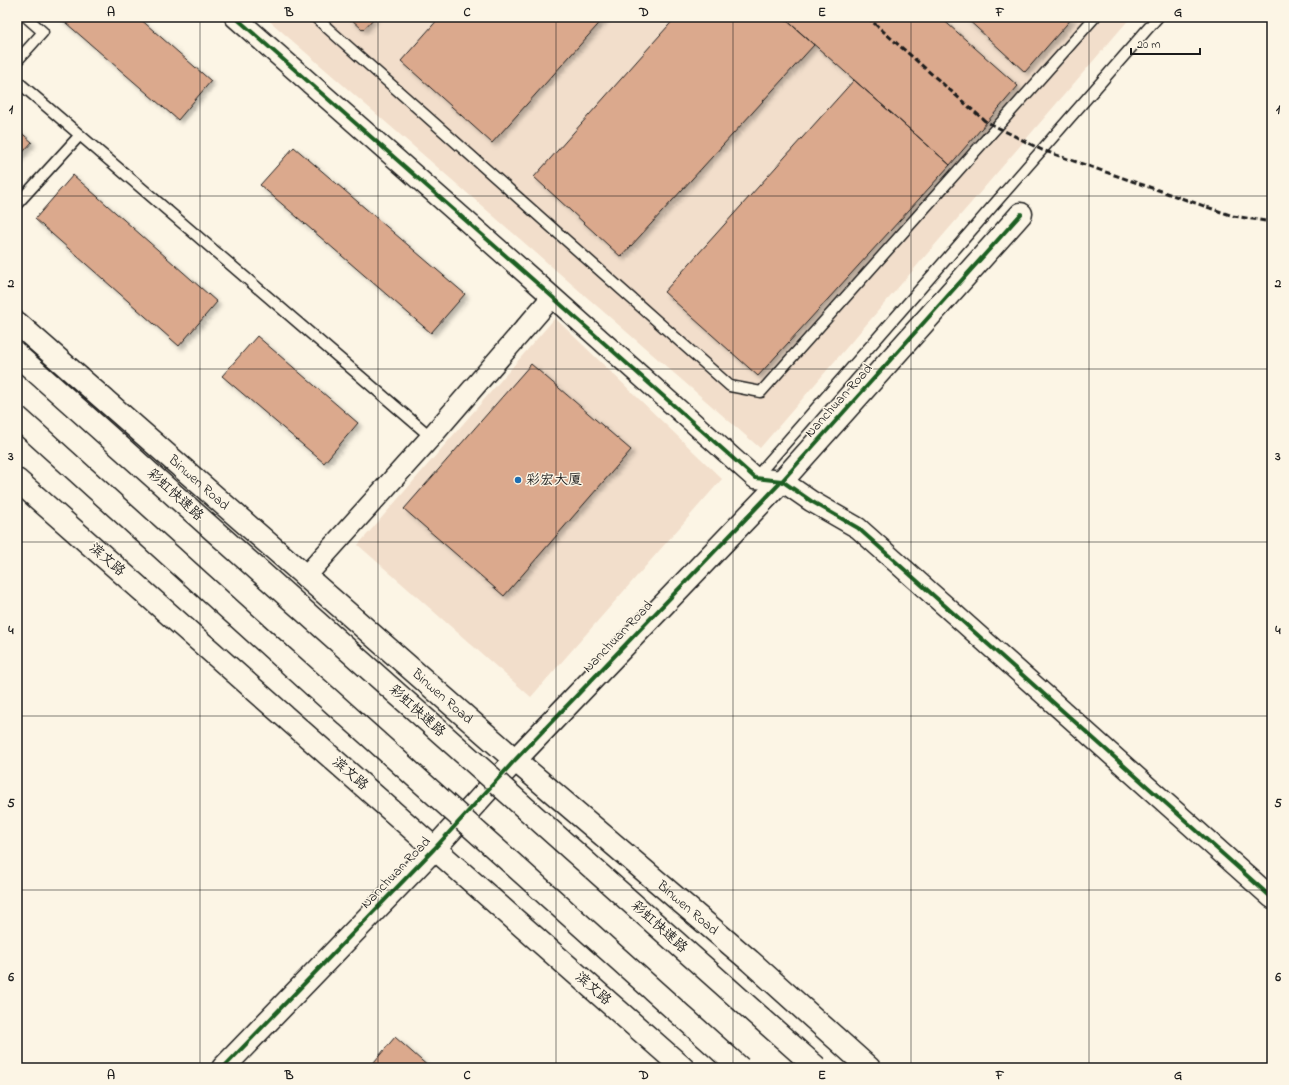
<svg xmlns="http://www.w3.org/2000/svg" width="1289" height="1085" font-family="'Indie Flower','LXGW WenKai TC',sans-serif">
	<defs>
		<filter id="shadow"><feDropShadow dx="3.5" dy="3.5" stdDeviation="2" flood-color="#0004"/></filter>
	</defs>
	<rect width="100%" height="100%" fill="#fcf5e5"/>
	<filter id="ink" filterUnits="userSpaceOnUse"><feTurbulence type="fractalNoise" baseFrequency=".025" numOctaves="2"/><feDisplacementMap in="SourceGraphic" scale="8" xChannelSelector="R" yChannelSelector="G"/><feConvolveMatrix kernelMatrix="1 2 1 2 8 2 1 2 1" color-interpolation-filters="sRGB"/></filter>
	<g filter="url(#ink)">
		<path fill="#f2decb" d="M265 17H1131L760 448Z
			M555 318 722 479 531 697 358 545Z"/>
		<path fill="#dba98d" stroke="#1c1c1c" filter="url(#shadow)" d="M59 17H138L211 81 178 120Z
			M349 17H375L363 30Z
			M440 17H605L492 143 401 61Z
			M676 17H783L814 45 621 257 534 177Z
			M783 17H940L1018 86 950 165Z
			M965 17H1073L1025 72Z
			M854 80 950 165 758 376 664 292Z
			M17 129 32 142 17 159Z
			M294 147 465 294 431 333 260 185Z
			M73 175 217 302 179 346 35 219Z
			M257 336 358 423 324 463 222 376Z
			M531 364 631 450 504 596 404 509Z
			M395 1037 430 1068H369Z"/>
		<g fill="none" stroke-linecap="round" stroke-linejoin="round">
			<g stroke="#1c1c1c" stroke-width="13">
				<path id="lane" d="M315 17 730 386 761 392 1095 17
					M17 61 43 32 26 17
					M17 81 431 437
					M17 204 80 135
					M755 478 1158 17"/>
			</g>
			<g stroke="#1c1c1c" stroke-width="23">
				<path id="street" d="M235 17 539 285 755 478 782 481 811 501 858 528 1272 898
					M305 577 431 437 552 297"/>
			</g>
			<g stroke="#1c1c1c" stroke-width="25">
				<path id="secondary" d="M223 1068 434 849 515 760 782 481 1021 214"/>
			</g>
			<g stroke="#1c1c1c" stroke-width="25">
				<g id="primary">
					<path id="s1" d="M17 323 515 760 750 961 869 1068"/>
					<path d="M17 480 683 1068"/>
				</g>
			</g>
			<use href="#lane" stroke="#fcf5e5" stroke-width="10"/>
			<use href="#street" stroke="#fcf5e5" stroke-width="20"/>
			<use href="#secondary" stroke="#fcf5e5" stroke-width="22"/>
			<use href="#primary" stroke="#fcf5e5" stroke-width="22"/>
			<path stroke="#1c1c1c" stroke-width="3" stroke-dasharray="6 3" stroke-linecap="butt" d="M867 17 985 121 1042 150 1233 216 1272 222"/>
			<g stroke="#1c1c1c" stroke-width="25" stroke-linecap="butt">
				<path id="highway-bridge" d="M17 355 817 1068
					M17 417 312 684 740 1068"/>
			</g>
			<use href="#highway-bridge" stroke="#fcf5e5" stroke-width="22"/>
			<g stroke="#fcf5e5" stroke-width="6">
				<path id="cycleway" d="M235 17 539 285 755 478 782 481 811 501 858 528 1272 898
					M223 1068 434 849 515 760 782 481 1021 214"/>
			</g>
			<use href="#cycleway" stroke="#1b5e20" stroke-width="4"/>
		</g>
	</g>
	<path fill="none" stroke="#1c1c1c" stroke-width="1" stroke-opacity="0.55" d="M200 17V1068M378 17V1068M556 17V1068M733 17V1068M911 17V1068M1089 17V1068M17 196H1272M17 369H1272M17 542H1272M17 716H1272M17 890H1272"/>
	<circle fill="#1f6fb2" stroke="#fcf5e5" stroke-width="1.5" cx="518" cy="480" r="4"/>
	<g text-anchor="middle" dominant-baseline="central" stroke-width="3" stroke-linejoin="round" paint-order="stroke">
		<g font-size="14" fill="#1c1c1c" stroke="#fcf5e5">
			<text transform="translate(839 401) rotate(-48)">Nanchuan Road</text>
			<text stroke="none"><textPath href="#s1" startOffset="242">Binwen Road</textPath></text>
			<text transform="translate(175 495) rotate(42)">彩虹快速路</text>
			<text transform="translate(107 560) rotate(41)">滨文路</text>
			<text transform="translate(618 637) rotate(-46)">Nanchuan Road</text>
			<text stroke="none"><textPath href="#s1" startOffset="566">Binwen Road</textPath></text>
			<text transform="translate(417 711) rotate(42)">彩虹快速路</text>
			<text transform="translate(350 774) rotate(41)">滨文路</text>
			<text transform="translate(396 873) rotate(-46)">Nanchuan Road</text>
			<text stroke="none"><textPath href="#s1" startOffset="890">Binwen Road</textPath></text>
			<text transform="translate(659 927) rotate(42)">彩虹快速路</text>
			<text transform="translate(593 989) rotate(41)">滨文路</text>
		</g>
		<g font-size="14" fill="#1c1c1c" stroke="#fcf5e5" text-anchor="start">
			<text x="526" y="480">彩宏大厦</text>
		</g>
	</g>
	<rect width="1289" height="1085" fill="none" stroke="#fcf5e5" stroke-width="44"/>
	<path d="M1131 48v6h69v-6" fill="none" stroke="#1c1c1c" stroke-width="2"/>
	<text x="1137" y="48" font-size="12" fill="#1c1c1c" stroke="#fcf5e5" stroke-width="3" paint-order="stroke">20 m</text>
	<rect x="22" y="22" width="1245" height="1041" fill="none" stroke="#1c1c1c" stroke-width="1.5"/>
	<g font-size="13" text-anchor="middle" font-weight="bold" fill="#1c1c1c">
		<text x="111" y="16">A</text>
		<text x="289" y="16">B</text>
		<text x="467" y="16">C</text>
		<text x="644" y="16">D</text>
		<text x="822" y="16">E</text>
		<text x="1000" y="16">F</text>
		<text x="1178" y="16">G</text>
		<text x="11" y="113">1</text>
		<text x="1278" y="113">1</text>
		<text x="11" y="287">2</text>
		<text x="1278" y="287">2</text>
		<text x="11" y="460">3</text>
		<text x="1278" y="460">3</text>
		<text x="11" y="634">4</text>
		<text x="1278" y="634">4</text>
		<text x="11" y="807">5</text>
		<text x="1278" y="807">5</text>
		<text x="11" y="981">6</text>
		<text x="1278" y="981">6</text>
		<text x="111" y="1079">A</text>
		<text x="289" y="1079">B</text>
		<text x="467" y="1079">C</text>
		<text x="644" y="1079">D</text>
		<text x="822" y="1079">E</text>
		<text x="1000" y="1079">F</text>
		<text x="1178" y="1079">G</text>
	</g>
</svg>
